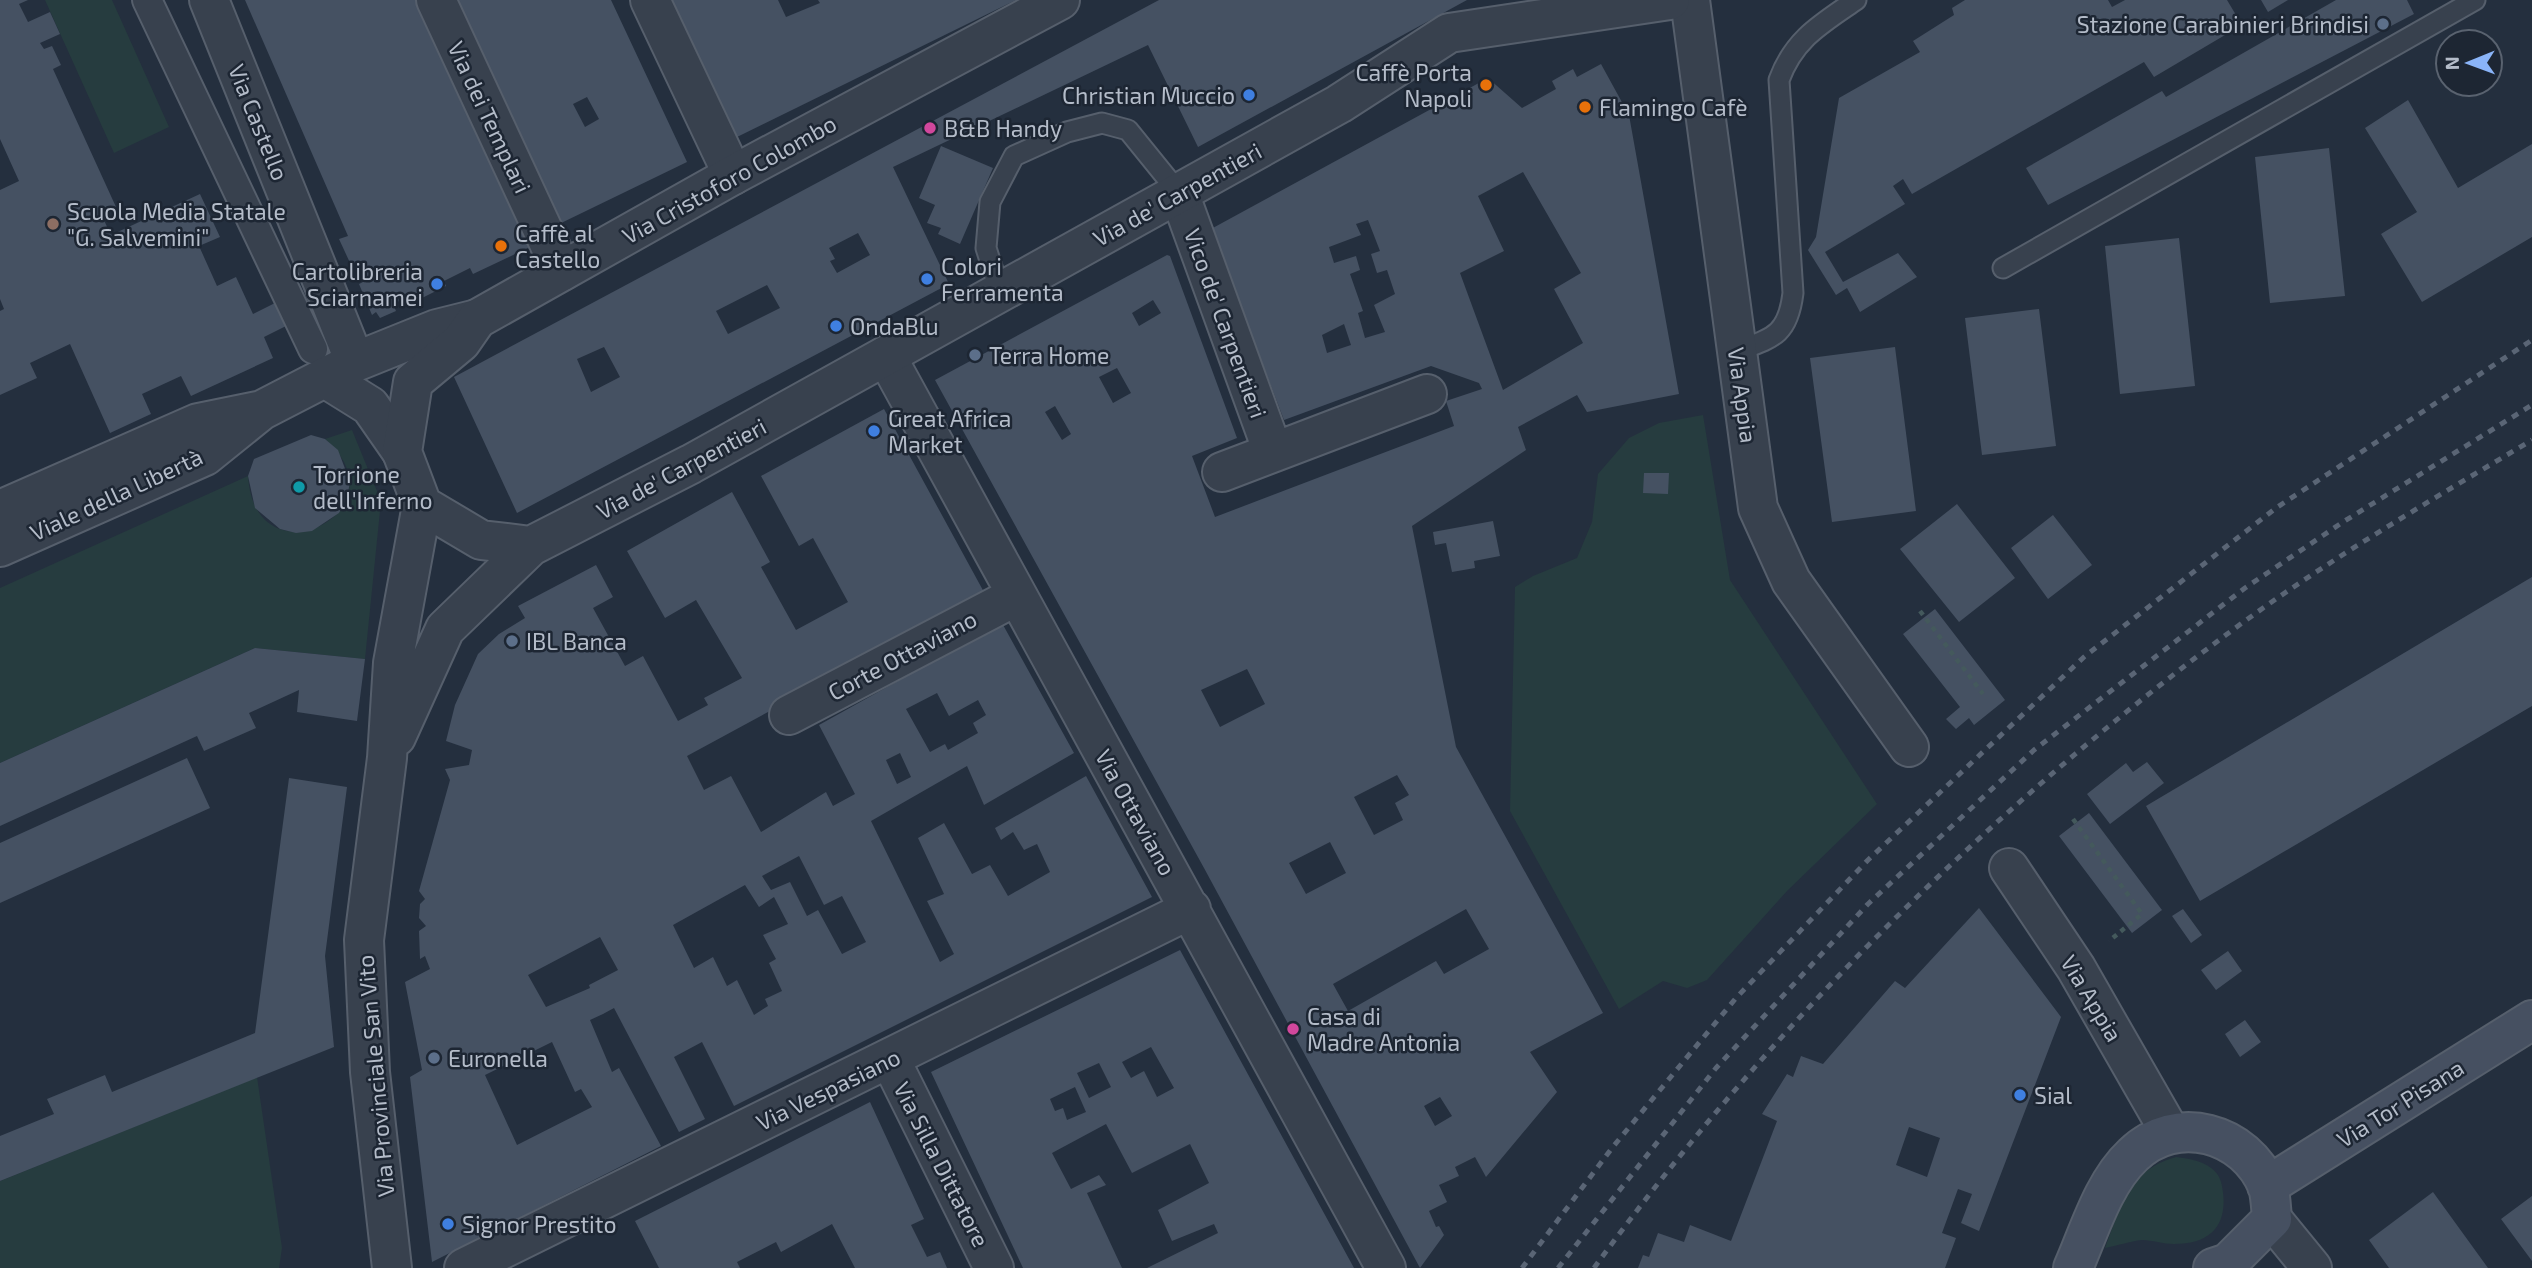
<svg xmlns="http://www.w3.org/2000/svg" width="2532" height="1268" font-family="'Exo 2',sans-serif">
	<rect width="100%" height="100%" fill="#242f3e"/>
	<path fill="#263c3f" d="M45 0H112L169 127 114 153Z
		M1703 415 1730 580 1877 804 1787 891 1707 980 1687 988 1663 981 1619 1009 1510 811 1515 587 1533 576 1577 558 1592 522 1598 474 1629 438 1659 423Z
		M352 430 381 501 365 659 255 648 0 763V588L248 476C255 586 408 511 325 439Z
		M257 1077 282 1248 279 1268H0V1181Z
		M2176 1157C2194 1159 2219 1164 2222 1186 2229 1223 2213 1244 2174 1244 2163 1244 2153 1240 2142 1240 2130 1241 2117 1246 2105 1248 2121 1206 2128 1170 2176 1157Z"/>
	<path fill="#455162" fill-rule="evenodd" d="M0 0H28L19 4 28 22 50 12 60 34 40 43 44 49 52 46 61 65 53 69 116 207 101 214 111 235 200 194 220 237 199 246 217 286 236 277 253 314 277 302 288 325 264 337 273 358 191 396 181 376 142 394 151 414 110 433 70 344 30 363 37 378 0 395V311L4 309 0 299V190L19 181 0 139Z
		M245 0H416L532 246 473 274 470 268 444 281 446 286 422 298 419 292 393 304 396 311 380 318 376 312 372 315 359 284 365 281 358 261 351 265 339 239 348 236Z
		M449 0H611L687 162 555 226ZM587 97 599 119 585 127 573 104Z
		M672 0H778L786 17 820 3 818 0H1016L737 137Z
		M1159 0H1467L1198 147 1148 45 893 167 949 284 517 513 454 377ZM858 233 870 255 837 273 830 261 835 259 829 248ZM767 285 780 308 728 334 716 311ZM604 347 620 377 591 392 577 359Z
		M1965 0H2108L2112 7 2125 0H2227L2242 25 2154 77 2144 62 1912 194 1903 179 1893 186 1905 204 1825 252 1843 282 1898 253 1917 277 1860 312 1847 288 1836 295 1808 250 1816 237 1839 98 1920 52 1913 41 1954 15 1952 8Z
		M2261 0H2288L2268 12Z
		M2336 0H2407L2414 14 2048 205 2026 168 2162 91 2166 97Z
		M1601 64 1629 115 1679 394 1587 412 1577 395 1518 427 1526 450 1412 526 1456 747 1603 1013 1530 1052 1557 1092 1486 1177 1475 1157 1455 1167 1459 1176 1439 1185 1447 1202 1429 1211 1436 1227 1439 1226 1444 1235 1420 1268 1204 868 935 380 1167 255 1170 256 1237 438 1192 456 1215 517 1454 426 1446 401 1482 389 1479 383 1431 366 1284 420 1211 229 1488 78 1522 108 1556 89 1552 81 1573 69 1577 77ZM1523 172 1581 273 1554 289 1583 343 1503 390 1460 273 1504 251 1478 196ZM1368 220 1380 251 1371 254 1377 273 1387 270 1395 294 1374 305 1385 332 1365 338 1358 313 1363 311 1350 274 1360 270 1356 256 1334 263 1329 247 1361 235 1356 224ZM1153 300 1161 313 1139 326 1132 313ZM1344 324 1351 345 1327 353 1322 335ZM1117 368 1131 393 1113 403 1099 377ZM1055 406 1071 434 1062 440 1045 412ZM1247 669 1265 704 1220 727 1201 690ZM1397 775 1409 795 1395 803 1403 820 1374 835 1354 797ZM1330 842 1346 873 1306 894 1289 863ZM1466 909 1489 949 1444 974 1436 961 1348 1011 1333 984ZM1440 1097 1452 1116 1435 1126 1424 1106Z
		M2408 100 2458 188 2532 144V237L2422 302 2381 234 2417 212 2365 128Z
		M941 146 993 168 960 244 938 234 941 228 927 223 935 205 919 198Z
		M2329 148 2345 296 2270 303 2255 157Z
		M2179 238 2195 386 2120 394 2105 246Z
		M2039 309 2056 446 1982 455 1965 318Z
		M1895 347 1916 511 1832 522 1810 358Z
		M884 409 985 594 687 756 704 790 731 776 761 832 826 792 833 806 855 794 819 725 1002 623 1074 753 984 805 967 766 871 821 940 962 954 954 927 901 944 894 918 838 944 823 972 874 990 865 1008 896 1050 872 1037 844 1024 850 1013 832 1001 840 995 828 1086 776 1152 897 734 1106 702 1042 674 1057 705 1119 679 1132 614 1008 603 1014 590 1020 612 1072 619 1068 661 1146 432 1262 410 1077 422 1070 405 982 430 969 425 956 420 959 419 931 426 926 419 918 420 904 425 899 419 891 450 780 445 769 469 765 472 750 446 741 455 705 478 654 499 634 525 618 518 606 596 565 613 597 593 608 625 666 643 656 678 721 708 705 704 698 742 678 696 600 665 618 627 551 732 492 770 562 761 567 796 630 848 602 813 538 799 546 761 476ZM937 693 949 716 978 700 986 715 973 723 978 733 948 750 945 744 930 752 906 709ZM900 753 911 777 897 784 886 760ZM799 856 824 905 842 896 866 942 842 954 818 910 807 916 790 882 771 890 762 876ZM745 885 759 907 774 897 788 924 763 935 776 959 769 963 782 991 765 999 768 1006 754 1015 737 980 727 986 713 957 694 968 673 925ZM600 937 618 970 589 985 590 988 546 1007 528 975ZM552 1042 575 1092 581 1089 592 1107 517 1145 485 1075Z
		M311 435 325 439 338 450 350 482 347 498 339 513 312 531 296 533 280 529 255 508 248 476 254 459Z
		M1644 473H1669L1668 494 1643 493Z
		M1957 504 2015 578 1959 622 1900 549Z
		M2053 515 2092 565 2048 599 2011 548Z
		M1493 521 1500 556 1474 561 1475 568 1452 572 1446 543 1435 545 1433 532Z
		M2532 577V706L2200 901 2146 806Z
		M1935 609 2005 700 1974 725 1969 718 1956 729 1946 719 1960 707 1903 634Z
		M255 648 365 659 357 721 297 712 299 690 249 713 256 728 204 751 197 736 0 826V763Z
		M187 758 210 808 0 903V843Z
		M2147 762 2164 783 2110 824 2087 794 2126 763 2133 772Z
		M289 778 347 787 325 956 334 1047 0 1181V1136L54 1114 47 1099 105 1075 112 1092 255 1033Z
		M2089 813 2162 910 2132 933 2059 836Z
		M1979 908 2061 1017 1979 1231 1961 1223 1972 1194 1958 1189 1942 1233 1956 1238 1945 1268H1638L1643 1255 1649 1257 1658 1233 1684 1242 1690 1225 1731 1241 1777 1121 1762 1114 1787 1074 1793 1077 1801 1056 1823 1064 1895 981 1905 988ZM1909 1127 1940 1138 1927 1177 1896 1165Z
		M2183 909 2202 935 2191 943 2172 916Z
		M1180 950 1354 1268H1147L1218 1233 1214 1224 1172 1241 1158 1210 1209 1183 1190 1144 1132 1173 1106 1124 1052 1153 1071 1189 1099 1175 1106 1185 1087 1193 1122 1268H1023L931 1072ZM1151 1047 1174 1088 1157 1097 1144 1071 1131 1078 1122 1062ZM1099 1063 1111 1087 1089 1098 1077 1073ZM1075 1087 1086 1112 1067 1120 1063 1108 1055 1111 1050 1099Z
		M2228 951 2242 971 2216 990 2201 970Z
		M2245 1020 2261 1042 2240 1057 2225 1034Z
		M870 1102 924 1219 911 1225 927 1257 940 1252 947 1268H855L832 1224 781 1252 776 1242 737 1262 740 1268H659L635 1221Z
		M2433 1192 2488 1268H2389L2369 1240Z
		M2532 1196V1261L2501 1219Z"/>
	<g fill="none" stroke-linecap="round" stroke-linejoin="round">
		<g stroke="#565f6c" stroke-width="23">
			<path id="service" d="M2003 268 2475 0
				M1000 292 986 248 990 202 1014 156 1067 132 1102 123 1128 130 1179 193
				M1737 351C1773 338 1788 335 1793 293L1779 80C1794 39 1821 24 1856 0"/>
		</g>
		<g stroke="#565f6c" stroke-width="32">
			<path id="pedestrian" d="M147 0 313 349"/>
		</g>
		<g stroke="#565f6c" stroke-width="42">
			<path id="minor" d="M209 0 355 362
				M436 0 562 271
				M650 0 733 175
				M1690 0 1758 508 1791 581 1909 747
				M1179 193 1273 452
				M886 356 1386 1268
				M325 378 370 406 402 452
				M1222 472 1427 394
				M0 510 198 423 257 411
				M0 547 205 456 262 410 355 362 437 329 477 319
				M789 715 1016 596
				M2009 868 2076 968 2170 1132
				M890 1059 994 1268
				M464 1268 1191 909"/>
		</g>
		<g stroke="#565f6c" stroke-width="42">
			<path id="tertiary" d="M422 505 481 540 531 546
				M396 737 445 629 531 546 691 464 1339 104 1449 33 1670 0
				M2272 1219 2312 1268
				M392 1268 370 1072 364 940 387 758 393 663 422 505 402 452 413 382 461 342 477 319 733 175 1060 0"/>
		</g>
		<g stroke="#565f6c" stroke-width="42">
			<path id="secondary" d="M2267 1186 2532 1020
				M2073 1268C2089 1232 2103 1183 2133 1155 2176 1113 2246 1132 2268 1187 2271 1197 2271 1209 2272 1219L2228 1263 2213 1268"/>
		</g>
		<path stroke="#44595c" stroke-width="4.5" stroke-dasharray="5 5" stroke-linecap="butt" d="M1920 611 1983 694
			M2073 819 2142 914 2109 941"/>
		<use href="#service" stroke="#38414e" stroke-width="19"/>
		<use href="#pedestrian" stroke="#38414e" stroke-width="28"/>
		<use href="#minor" stroke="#38414e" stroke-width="38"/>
		<use href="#tertiary" stroke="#38414e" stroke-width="38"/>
		<use href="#secondary" stroke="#465061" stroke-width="38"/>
		<path stroke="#5a6575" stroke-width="5" stroke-dasharray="7 7" stroke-linecap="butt" d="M1522 1268 1612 1148 1736 998 1868 860 2084 657 2276 508 2532 340
			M1558 1268 1716 1068 1868 904 2034 750 2245 588 2343 522 2532 405
			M1594 1268C1773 1022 1993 806 2238 626 2331 558 2433 499 2532 440"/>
	</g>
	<g fill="#5c6f8a" stroke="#1d2633" stroke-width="2.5">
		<circle cx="2383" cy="24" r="7"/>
		<circle cx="975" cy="355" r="7"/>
		<circle cx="512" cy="641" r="7"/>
		<circle cx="434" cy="1058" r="7"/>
	</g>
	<g fill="#e8710a" stroke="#1d2633" stroke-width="2.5">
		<circle cx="1486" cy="85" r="7"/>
		<circle cx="1585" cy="107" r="7"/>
		<circle cx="501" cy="246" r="7"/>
	</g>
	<g fill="#3f7fe0" stroke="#1d2633" stroke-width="2.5">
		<circle cx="1249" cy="95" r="7"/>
		<circle cx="927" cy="279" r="7"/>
		<circle cx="437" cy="284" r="7"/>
		<circle cx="836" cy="326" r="7"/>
		<circle cx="874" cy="431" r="7"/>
		<circle cx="2020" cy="1095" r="7"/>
		<circle cx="448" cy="1224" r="7"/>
	</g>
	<g fill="#d1479c" stroke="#1d2633" stroke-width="2.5">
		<circle cx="930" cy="128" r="7"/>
		<circle cx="1293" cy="1029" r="7"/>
	</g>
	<circle fill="#8d6e63" stroke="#1d2633" stroke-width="2.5" cx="53" cy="224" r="7"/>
	<circle fill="#0f9aa8" stroke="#1d2633" stroke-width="2.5" cx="299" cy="487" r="7"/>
	<g text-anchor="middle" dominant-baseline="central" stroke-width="5" stroke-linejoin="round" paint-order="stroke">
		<g font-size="23" fill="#b4bcc9" stroke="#1d2633" text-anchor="start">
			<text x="2369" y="24" text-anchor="end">Stazione Carabinieri Brindisi</text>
			<text x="1472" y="72" text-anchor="end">Caffè Porta<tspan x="1472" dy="26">Napoli</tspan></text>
			<text x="1235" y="95" text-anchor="end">Christian Muccio</text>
			<text x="1599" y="107">Flamingo Cafè</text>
			<text x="944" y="128">B&amp;B Handy</text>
			<text x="67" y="211">Scuola Media Statale<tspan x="67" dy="26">"G. Salvemini"</tspan></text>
			<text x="515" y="233">Caffè al<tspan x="515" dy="26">Castello</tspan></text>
			<text x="941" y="266">Colori<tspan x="941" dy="26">Ferramenta</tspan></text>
			<text x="423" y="271" text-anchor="end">Cartolibreria<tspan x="423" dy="26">Sciarnamei</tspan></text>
			<text x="850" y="326">OndaBlu</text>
			<text x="989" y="355">Terra Home</text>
			<text x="888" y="418">Great Africa<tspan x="888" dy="26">Market</tspan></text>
			<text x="313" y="474">Torrione<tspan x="313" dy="26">dell'Inferno</tspan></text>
			<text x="526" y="641">IBL Banca</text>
			<text x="1307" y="1016">Casa di<tspan x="1307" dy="26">Madre Antonia</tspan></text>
			<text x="448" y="1058">Euronella</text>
			<text x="2034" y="1095">Sial</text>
			<text x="462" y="1224">Signor Prestito</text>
		</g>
		<g font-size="23" fill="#b4bcc9" stroke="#1d2633">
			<text transform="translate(490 117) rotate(65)">Via dei Templari</text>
			<text transform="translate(259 122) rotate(68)">Via Castello</text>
			<text transform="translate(729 179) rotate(-29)">Via Cristoforo Colombo</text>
			<text transform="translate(1177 194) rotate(-29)">Via de' Carpentieri</text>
			<text transform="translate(1226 323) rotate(70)">Vico de' Carpentieri</text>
			<text transform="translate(1743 395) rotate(82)">Via Appia</text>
			<text transform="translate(681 468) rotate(-28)">Via de' Carpentieri</text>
			<text transform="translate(116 494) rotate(-25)">Viale della Libertà</text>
			<text transform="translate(902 655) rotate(-28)">Corte Ottaviano</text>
			<text transform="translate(1136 812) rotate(61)">Via Ottaviano</text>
			<text transform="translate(2092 998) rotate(59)">Via Appia</text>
			<text transform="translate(375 1076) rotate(-95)">Via Provinciale San Vito</text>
			<text transform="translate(828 1089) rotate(-26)">Via Vespasiano</text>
			<text transform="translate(2400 1103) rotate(-32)">Via Tor Pisana</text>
			<text transform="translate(942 1164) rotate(63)">Via Silla Dittatore</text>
		</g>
	</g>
	<g transform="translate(2469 63) rotate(269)"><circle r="33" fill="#1d2633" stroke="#59626f" stroke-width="2"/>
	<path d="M0-5L12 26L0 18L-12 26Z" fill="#8ab4f8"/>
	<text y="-10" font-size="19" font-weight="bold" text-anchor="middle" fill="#b4bcc9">N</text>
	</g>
</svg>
